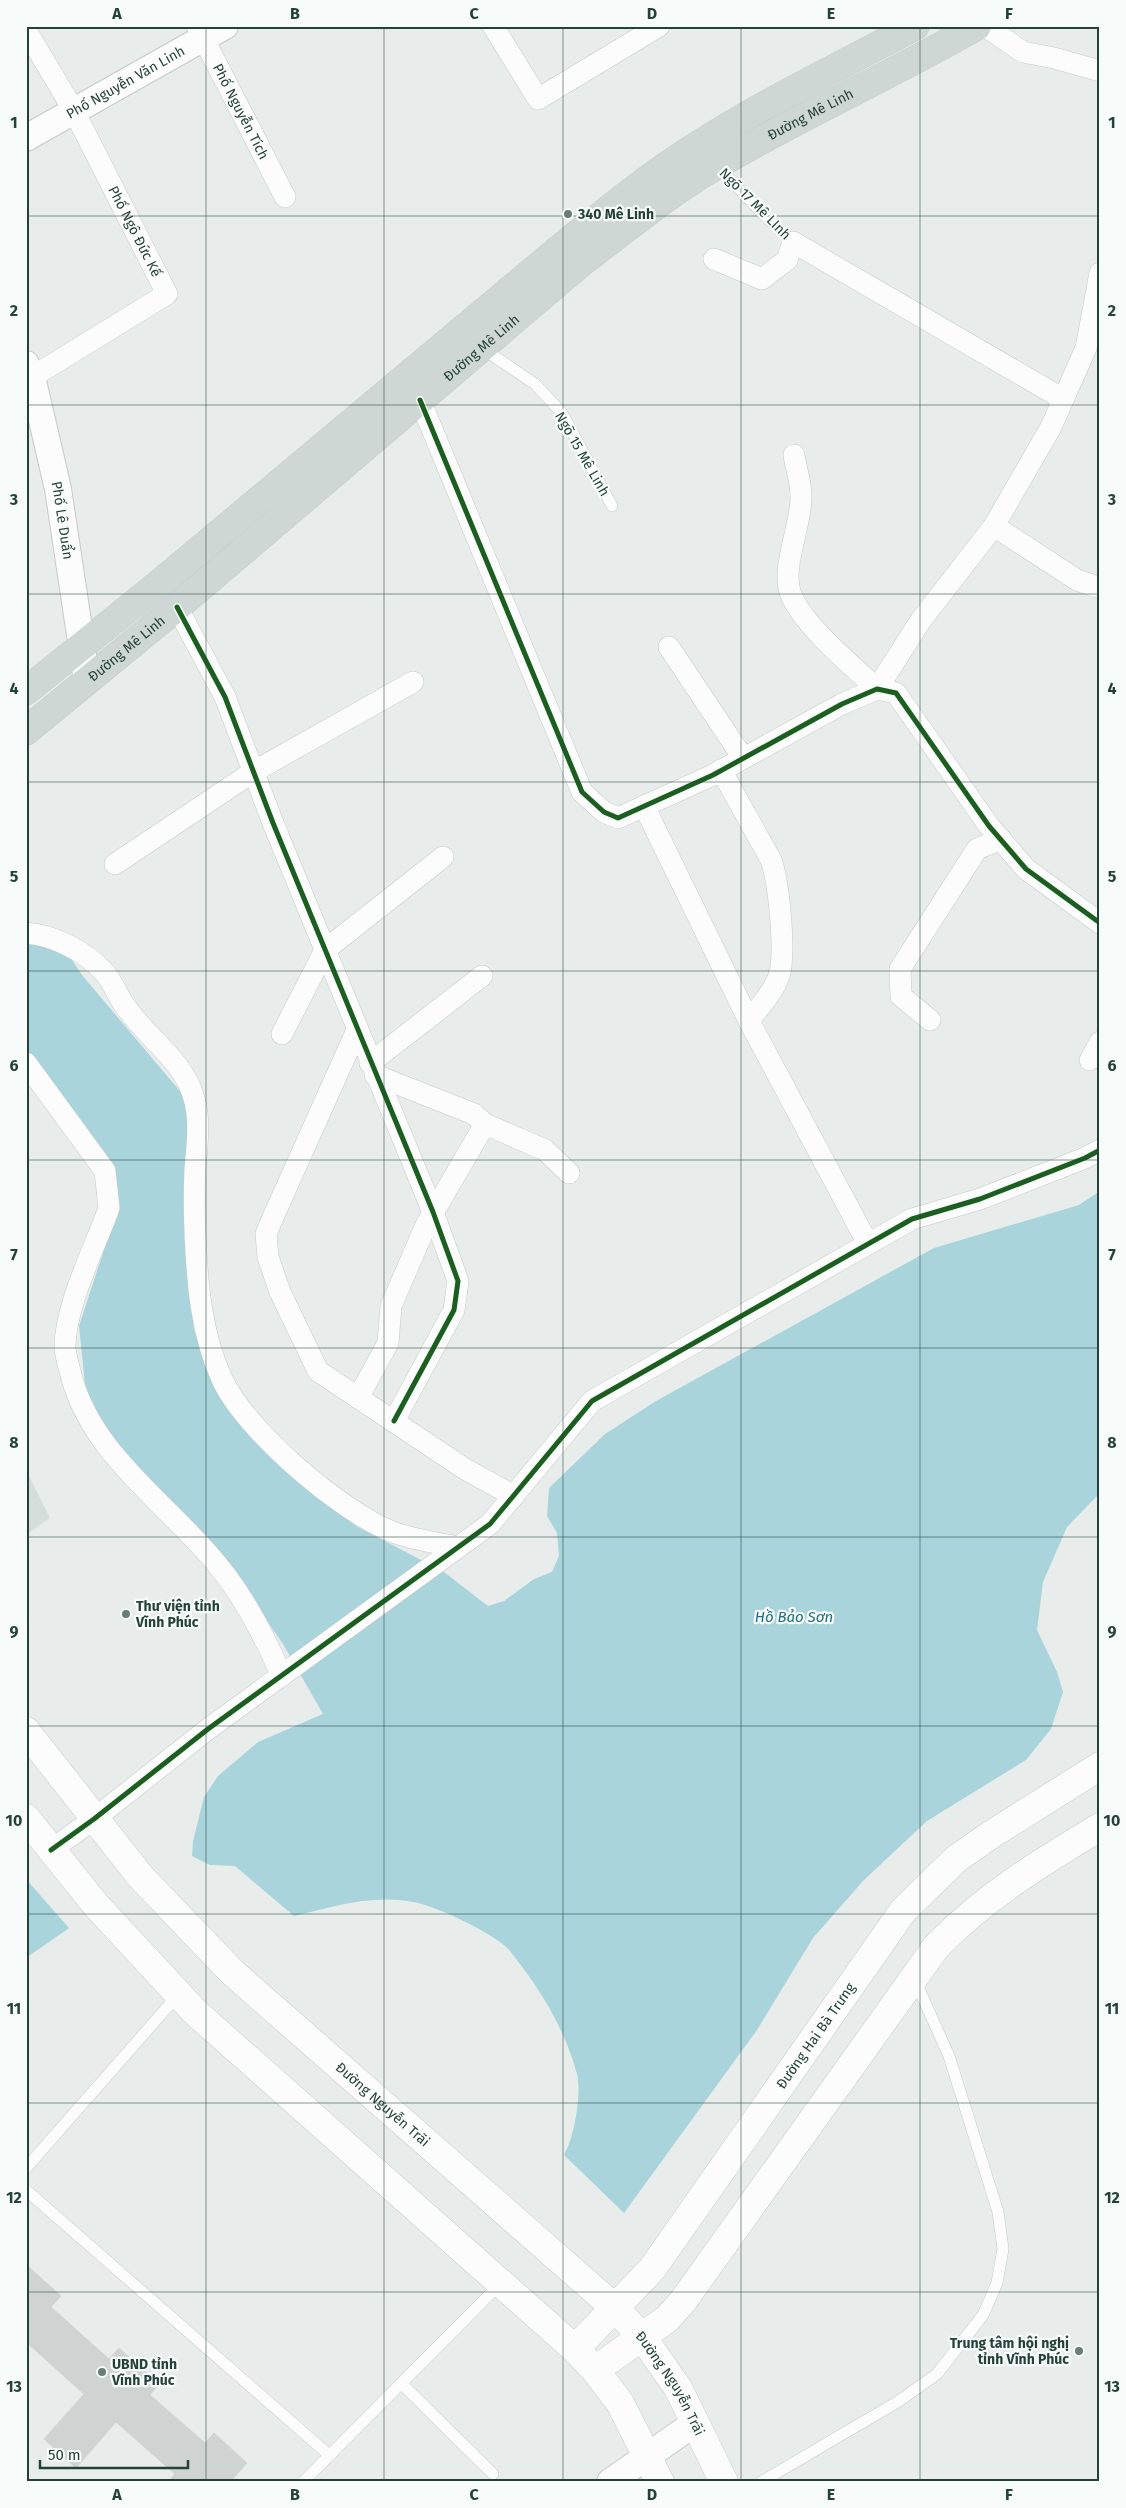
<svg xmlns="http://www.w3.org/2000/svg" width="1126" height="2508" font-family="'Fira Sans',sans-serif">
	<rect width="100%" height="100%" fill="#e8edeb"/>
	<path fill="#d6dedb" d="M26 1470 50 1518 26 1535Z"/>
	<path fill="#a9d4db" d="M26 941 68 954 82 975 184 1096 191 1140 186 1186 184 1232 194 1330 210 1375 279 1462 356 1526 444 1572 488 1606 504 1601 534 1579 552 1572 559 1556 557 1533 547 1516 549 1488 605 1434 656 1401 934 1248 1079 1205 1100 1191V1493L1067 1527 1043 1582 1037 1630 1057 1672 1063 1692 1051 1729 1026 1760 927 1821 863 1881 813 1938 757 2030 624 2213 564 2155C574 2139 582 2093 577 2074 566 2033 545 1997 520 1964 515 1958 511 1951 505 1946 490 1932 434 1905 413 1902 372 1894 333 1907 294 1916L235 1866 210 1865 192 1856 193 1841 204 1797 218 1776 258 1742 323 1714 283 1644 237 1578 100 1426 86 1394 79 1326 115 1216 116 1177 103 1150 49 1085 29 1056 26 1046Z
		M26 1879 69 1928 26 1958Z"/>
	<path fill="#cfd4d2" stroke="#d1d6d4" d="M28 2266 61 2296 51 2307 109 2359 119 2348 159 2384 150 2395 205 2443 214 2433 247 2463 230 2482H168L175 2474 116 2422 76 2468 44 2439 84 2394 26 2342Z"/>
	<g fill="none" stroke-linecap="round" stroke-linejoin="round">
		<g stroke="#c5cac8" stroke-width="12">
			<path id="service" d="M717 166 766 217 793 242
				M482 348 535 384 562 413 612 506
				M26 2168 178 1995
				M26 2190 329 2455
				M402 2384 493 2474
				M303 2482 500 2284
				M761 2482 899 2401 937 2374 983 2315 997 2283 1003 2249 998 2212 949 2056 915 1980"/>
		</g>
		<g stroke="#c5cac8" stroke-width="22">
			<g id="minor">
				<path id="s1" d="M197 26 285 197"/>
				<path d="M493 26 538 99 659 26"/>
				<path d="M985 26 1023 52 1054 58 1100 71"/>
				<path id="s2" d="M26 30 74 111 167 294 32 377 26 375"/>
				<path d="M714 259 762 279 787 260 793 242 1063 399"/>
				<path d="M420 400 582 792 604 812 618 818 713 775 842 704 877 689 896 693 989 826 1026 869 1100 923"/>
				<path d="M794 455C796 468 801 482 801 496 802 526 779 570 792 597 806 628 852 665 877 689L921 620 994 526 1051 427 1086 348 1100 273"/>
				<path d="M994 526 1077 580 1100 588"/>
				<path d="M177 607 225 697 273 823 433 1212 458 1281 454 1310 394 1421"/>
				<path d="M669 647 743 758"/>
				<path d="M721 770 771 860C779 882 786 954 779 976 773 993 759 1007 749 1021"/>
				<path d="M644 806 749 1021 868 1244"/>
				<path d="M115 864 253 772 413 682"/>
				<path d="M26 933C53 935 85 951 103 971 112 980 116 992 123 1003 143 1035 182 1058 193 1095 201 1119 197 1145 195 1169 194 1190 194 1211 195 1232 197 1281 201 1334 222 1379 245 1430 341 1512 393 1532 414 1540 437 1543 458 1547"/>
				<path d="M930 1020 901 996 900 969 977 849 1001 839"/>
				<path d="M357 1030 274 1215 266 1234 268 1257 280 1292 318 1371 465 1469 514 1496"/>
				<path d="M282 1034 325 950 443 857"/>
				<path d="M1090 1060 1100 1042"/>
				<path d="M26 1063 105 1171 109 1208C95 1247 64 1308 65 1349 66 1356 68 1364 70 1371 90 1458 176 1508 227 1577 250 1608 266 1641 282 1676"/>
				<path d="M370 1063 482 976"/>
				<path d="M375 1075 474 1114 485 1124 545 1150 569 1173"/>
				<path d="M358 1398 388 1343 391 1306 426 1225 485 1124"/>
				<path d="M51 1850 94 1819 208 1729 490 1524 592 1401 912 1219 980 1199 1085 1158 1100 1150"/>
			</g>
		</g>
		<g stroke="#c5cac8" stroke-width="28">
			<g id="tertiary">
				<path id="s3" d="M26 138 225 26"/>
				<path id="s4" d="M26 364 32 377 58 489 87 681"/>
				<path d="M610 2482 695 2423"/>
			</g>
		</g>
		<g stroke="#c3cbc8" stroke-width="29">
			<g id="secondary">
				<path id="s5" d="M26 1731 140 1876 232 1972 616 2309 642 2337 678 2388 724 2482"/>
				<path d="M26 1818 95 1904 195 2012 575 2349 595 2370 620 2403 660 2482"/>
				<path id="s6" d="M575 2349 652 2269 903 1911 956 1859 992 1834 1100 1766"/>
				<path d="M595 2370 667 2319 683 2301 936 1947C984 1897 1040 1863 1100 1827"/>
			</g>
		</g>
		<g stroke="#c3ccc9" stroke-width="29">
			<g id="primary">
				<path d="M26 691 160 583 570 240C609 209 647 178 689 151 760 104 839 67 915 26"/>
				<path id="s7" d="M26 731 177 607 582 262C626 229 669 193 717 165 802 115 892 75 977 26"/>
			</g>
		</g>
		<use href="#service" stroke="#fcfcfc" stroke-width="11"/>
		<use href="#minor" stroke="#fcfcfc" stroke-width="21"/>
		<use href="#tertiary" stroke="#fcfcfc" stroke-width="26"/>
		<use href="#secondary" stroke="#fcfcfc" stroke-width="28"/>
		<use href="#primary" stroke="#cfd7d5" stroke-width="28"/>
		<g stroke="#f7fbf9" stroke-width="8">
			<path id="cycleway" d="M420 400 582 792 604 812 618 818 713 775 842 704 877 689 896 693 989 826 1026 869 1100 923
				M177 607 225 697 273 823 433 1212 458 1281 454 1310 394 1421
				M51 1850 94 1819 208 1729 490 1524 592 1401 912 1219 980 1199 1085 1158 1100 1150"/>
		</g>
		<use href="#cycleway" stroke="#1b5e20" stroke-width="5"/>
	</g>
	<path fill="none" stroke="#24423a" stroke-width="1" stroke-opacity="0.55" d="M206 26V2482M384 26V2482M563 26V2482M741 26V2482M920 26V2482M26 216H1100M26 405H1100M26 594H1100M26 782H1100M26 971H1100M26 1160H1100M26 1348H1100M26 1537H1100M26 1726H1100M26 1914H1100M26 2103H1100M26 2292H1100"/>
	<g fill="#697e78" stroke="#f7fbf9" stroke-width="2">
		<circle cx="568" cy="214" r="5"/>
		<circle cx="126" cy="1614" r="5"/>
		<circle cx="1079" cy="2351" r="5"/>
		<circle cx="102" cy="2372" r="5"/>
	</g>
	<g text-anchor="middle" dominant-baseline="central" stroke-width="4.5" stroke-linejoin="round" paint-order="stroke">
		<g font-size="14" fill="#24423a" stroke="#f7fbf9">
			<text stroke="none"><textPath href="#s3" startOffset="114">Phố Nguyễn Văn Linh</textPath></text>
			<text stroke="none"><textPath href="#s1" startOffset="96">Phố Nguyễn Tích</textPath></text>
			<text stroke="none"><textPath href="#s7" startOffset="1000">Đường Mê Linh</textPath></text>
			<text transform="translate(755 204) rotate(45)">Ngõ 17 Mê LInh</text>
			<text stroke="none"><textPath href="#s2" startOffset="229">Phố Ngô Đức Kế</textPath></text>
			<text stroke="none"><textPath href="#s7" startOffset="595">Đường Mê Linh</textPath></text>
			<text transform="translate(582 454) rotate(60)">Ngõ 15 Mê Linh</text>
			<text stroke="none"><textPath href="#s4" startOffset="161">Phố Lê Duẩn</textPath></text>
			<text stroke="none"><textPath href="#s7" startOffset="130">Đường Mê Linh</textPath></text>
			<text stroke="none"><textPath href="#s6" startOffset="396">Đường Hai Bà Trưng</textPath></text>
			<text stroke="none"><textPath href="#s5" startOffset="518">Đường Nguyễn Trãi</textPath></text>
			<text stroke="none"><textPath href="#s5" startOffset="921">Đường Nguyễn Trãi</textPath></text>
		</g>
		<g font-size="14" font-weight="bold" fill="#24423a" stroke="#f7fbf9" text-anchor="start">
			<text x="578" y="214">340 Mê Linh</text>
			<text x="136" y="1606">Thư viện tỉnh<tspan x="136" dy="16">Vĩnh Phúc</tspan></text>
			<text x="1069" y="2343" text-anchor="end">Trung tâm hội nghị<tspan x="1069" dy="16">tỉnh Vĩnh Phúc</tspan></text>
			<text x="112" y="2364">UBND tỉnh<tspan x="112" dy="16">Vĩnh Phúc</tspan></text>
		</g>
		<g font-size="15" font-style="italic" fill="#1c6f80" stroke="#f7fbf9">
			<text x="794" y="1617">Hồ Bảo Sơn</text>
		</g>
	</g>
	<rect width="1126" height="2508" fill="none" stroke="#f7fbf9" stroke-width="55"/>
	<path d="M40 2460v8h148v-8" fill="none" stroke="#24423a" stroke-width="2.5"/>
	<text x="48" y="2460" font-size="15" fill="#24423a" stroke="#f7fbf9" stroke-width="4" paint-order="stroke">50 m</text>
	<rect x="28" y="28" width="1070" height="2452" fill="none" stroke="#24423a" stroke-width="2"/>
	<g font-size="16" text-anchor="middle" font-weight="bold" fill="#24423a">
		<text x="117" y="19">A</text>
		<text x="295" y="19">B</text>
		<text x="474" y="19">C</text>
		<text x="652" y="19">D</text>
		<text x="831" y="19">E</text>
		<text x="1009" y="19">F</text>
		<text x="14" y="128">1</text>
		<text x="1112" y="128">1</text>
		<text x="14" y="316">2</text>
		<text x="1112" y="316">2</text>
		<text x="14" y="505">3</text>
		<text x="1112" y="505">3</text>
		<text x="14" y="694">4</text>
		<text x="1112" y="694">4</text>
		<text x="14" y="882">5</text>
		<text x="1112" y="882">5</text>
		<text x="14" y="1071">6</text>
		<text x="1112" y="1071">6</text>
		<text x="14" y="1260">7</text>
		<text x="1112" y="1260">7</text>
		<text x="14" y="1448">8</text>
		<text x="1112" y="1448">8</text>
		<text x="14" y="1637">9</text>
		<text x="1112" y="1637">9</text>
		<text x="14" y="1826">10</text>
		<text x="1112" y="1826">10</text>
		<text x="14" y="2014">11</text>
		<text x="1112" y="2014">11</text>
		<text x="14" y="2203">12</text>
		<text x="1112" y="2203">12</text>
		<text x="14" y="2392">13</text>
		<text x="1112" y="2392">13</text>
		<text x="117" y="2500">A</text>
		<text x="295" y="2500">B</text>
		<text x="474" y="2500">C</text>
		<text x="652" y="2500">D</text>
		<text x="831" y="2500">E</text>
		<text x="1009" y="2500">F</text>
	</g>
</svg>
